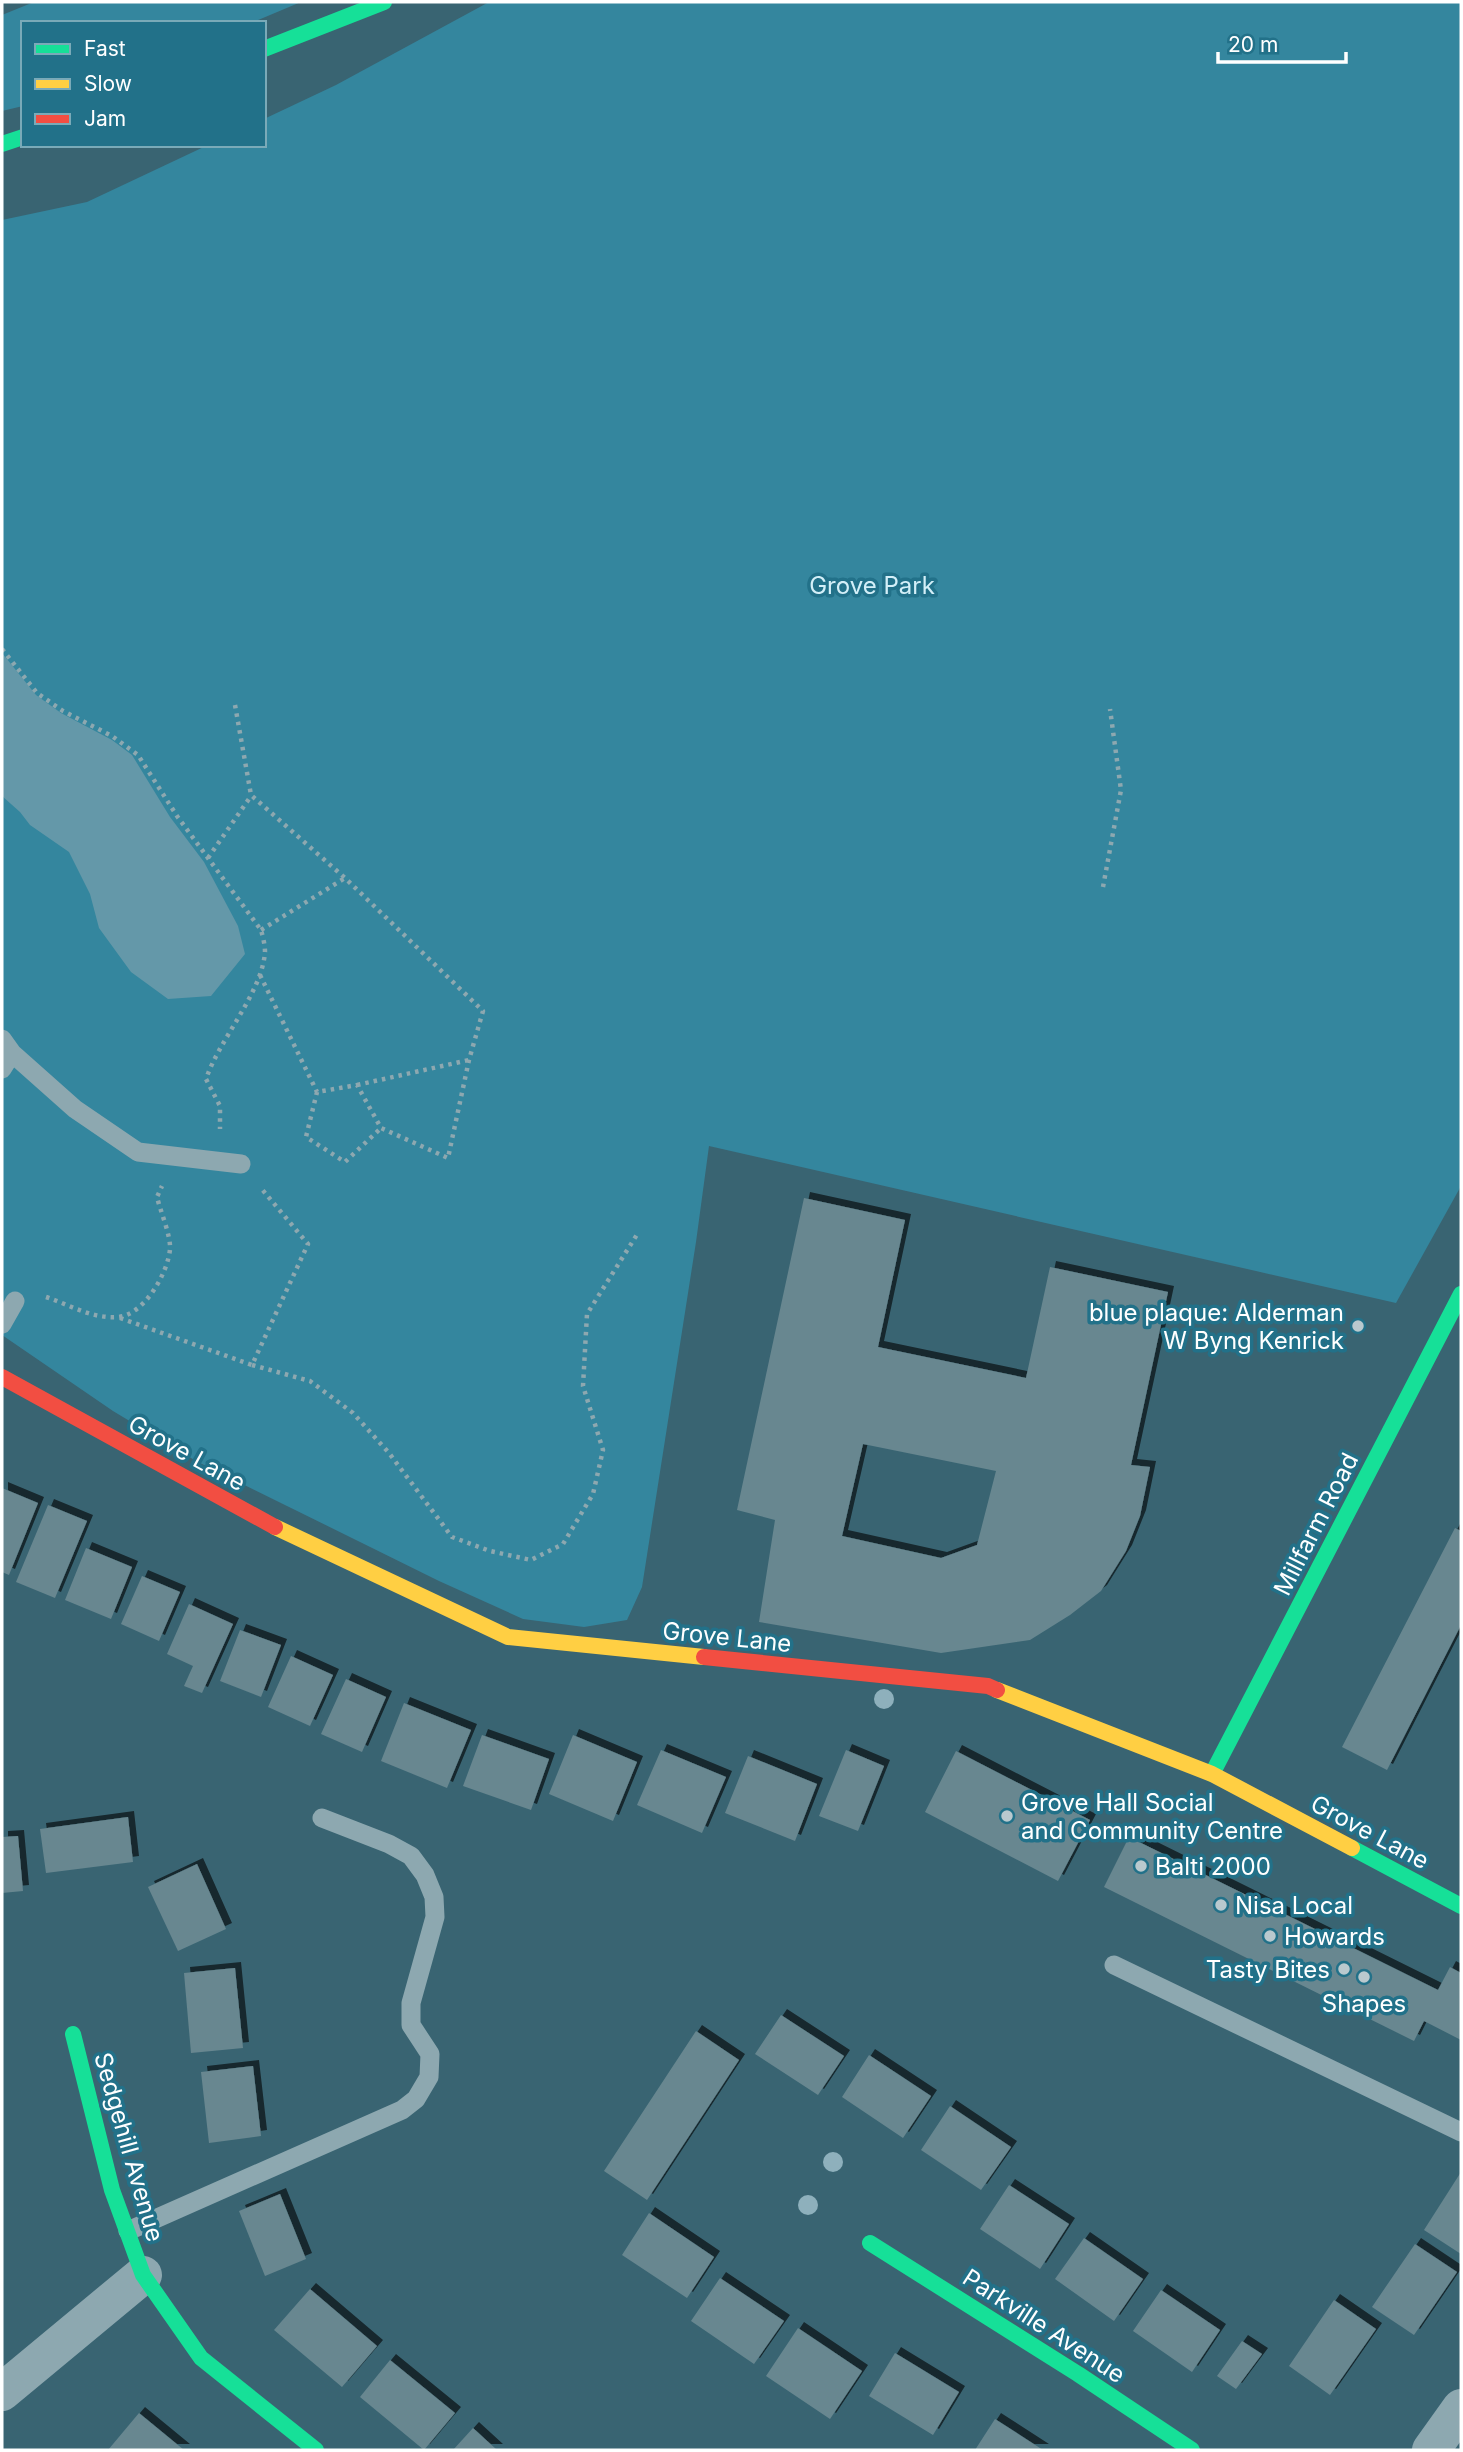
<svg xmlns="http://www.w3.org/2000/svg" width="1463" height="2452" font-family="Inter,sans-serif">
	<defs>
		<filter id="shadow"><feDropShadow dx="6" dy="-6" stdDeviation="0" flood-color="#0009"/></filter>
	</defs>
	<rect width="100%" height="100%" fill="#396472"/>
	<path fill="#34869e" d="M34 2H301L251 23H23V106L2 111V15Z
		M489 2H1461V1186L1396 1303 709 1146 696 1242 642 1587 627 1620 584 1627 523 1619 439 1581 196 1461 113 1411 2 1335V220L87 202 208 145H264V119L336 85Z"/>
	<path fill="#6498a9" d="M2 653 36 695 61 713 112 740 132 755 170 817 204 862 238 926 245 954 211 996 168 999 131 972 99 928 90 894 69 852 30 825 20 812 2 796Z"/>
	<path fill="#688790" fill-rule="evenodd" filter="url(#shadow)" d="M804 1198 905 1220 878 1347 1026 1378 1050 1267 1168 1292 1131 1465 1150 1467 1140 1516 1126 1551 1101 1591 1070 1615 1030 1640 941 1653 759 1622 775 1520 737 1510ZM863 1444 996 1471 977 1545 941 1558 842 1536Z
		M2 1488 38 1503 9 1575 2 1572Z
		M48 1505 87 1521 55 1598 16 1582Z
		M1455 1528 1461 1531V1625L1387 1770 1342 1747Z
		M86 1548 132 1567 111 1619 65 1600Z
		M142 1576 180 1592 159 1641 121 1624Z
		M189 1604 233 1624 202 1693 184 1686 193 1666 167 1654Z
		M240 1630 281 1645 261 1697 220 1681Z
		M291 1656 333 1675 310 1726 268 1707Z
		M346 1679 386 1697 362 1752 321 1734Z
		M404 1703 471 1730 447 1788 381 1761Z
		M482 1735 549 1759 531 1810 463 1786Z
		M573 1735 637 1762 613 1821 549 1794Z
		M661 1750 726 1777 702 1833 637 1805Z
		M846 1750 884 1766 858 1831 819 1816Z
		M956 1751 1090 1820 1058 1881 925 1812Z
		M748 1756 817 1784 795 1841 725 1813Z
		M128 1817 133 1862 46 1873 40 1829Z
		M18 1836 23 1891 2 1893V1837Z
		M1129 1837 1438 1990 1450 1967 1461 1973V2040L1424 2021 1414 2041 1104 1887Z
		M197 1864 226 1929 178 1951 148 1887Z
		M235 1968 243 2048 191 2053 184 1973Z
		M781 2015 844 2056 818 2095 755 2054Z
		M696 2031 739 2060 647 2200 604 2171Z
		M869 2055 931 2096 903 2138 842 2097Z
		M253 2066 261 2136 209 2143 201 2072Z
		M950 2106 1011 2147 981 2190 921 2150Z
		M1461 2172V2254L1424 2230Z
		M1009 2185 1069 2224 1040 2269 980 2229Z
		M280 2194 306 2259 265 2276 239 2211Z
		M649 2213 714 2257 687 2298 622 2255Z
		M1084 2238 1143 2279 1114 2321 1055 2279Z
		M1415 2244 1457 2272 1414 2335 1372 2307Z
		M720 2278 784 2321 754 2364 691 2321Z
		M310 2289 377 2346 342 2387 274 2330Z
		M1161 2290 1220 2330 1192 2372 1133 2331Z
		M1334 2300 1376 2329 1330 2395 1289 2366Z
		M798 2328 862 2371 830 2419 766 2376Z
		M1242 2341 1262 2354 1236 2389 1217 2376Z
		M895 2353 959 2392 933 2435 869 2396Z
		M390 2360 455 2413 424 2450 360 2397Z
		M139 2413 184 2450H108Z
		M995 2419 1043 2450H975Z
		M473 2428 497 2450H453Z"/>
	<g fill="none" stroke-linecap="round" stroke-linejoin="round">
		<path stroke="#8da8b0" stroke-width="4.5" stroke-dasharray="3.5 5" stroke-linecap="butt" d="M2 649 37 693 63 711 112 736 138 755 177 816 261 930C263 937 265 945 265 952 262 993 220 1038 206 1079L220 1106V1129
			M235 705 251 795 345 878 483 1011 469 1060 448 1158 381 1128 357 1085 317 1092 306 1137 345 1162 381 1128
			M208 858 251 796
			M1103 887 1121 790 1110 709
			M261 930 345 878
			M260 975 317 1092
			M357 1085 469 1060
			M46 1297C70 1305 92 1319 118 1317 144 1315 168 1273 170 1249 171 1236 160 1210 157 1197L162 1186
			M120 1318 252 1365 308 1244 260 1187
			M252 1365 310 1381 353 1413 389 1453 452 1537 490 1551 531 1560 563 1544 593 1494 603 1450 583 1386 587 1314 638 1233"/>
		<path stroke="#8da8b0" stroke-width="19" d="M2 1039 12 1053 75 1109 138 1152 241 1164
			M2 1069 12 1053
			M2 1324 15 1301
			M1114 1965 1461 2132
			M128 2231 402 2110 416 2099 429 2077 430 2054 411 2025V2003L435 1917 434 1897 425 1875 411 1856 389 1844 322 1818"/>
		<path stroke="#8da8b0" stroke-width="38" d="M2 2392 143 2275
			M1431 2450 1461 2408"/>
		<path stroke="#16e098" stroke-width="16" d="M264 49 384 2
			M2 144 23 137
			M1212 1774 1461 1294
			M1352 1848 1461 1906
			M73 2034 112 2190 143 2275 201 2358 316 2450
			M870 2243 1078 2374 1192 2450"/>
		<path stroke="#ffcf43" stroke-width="16" d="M275 1527 508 1637 704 1657
			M997 1690 1212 1774 1352 1848"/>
		<path stroke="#f24e42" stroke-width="16" d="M2 1377 275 1527
			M704 1657 988 1686 997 1690"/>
	</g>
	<g fill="#8eb0bc">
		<circle cx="884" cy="1699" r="10"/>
		<circle cx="833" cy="2162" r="10"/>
		<circle cx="808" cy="2205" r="10"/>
	</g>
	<g fill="#bac9ce" stroke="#227189" stroke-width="2.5">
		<circle cx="1358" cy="1326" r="7"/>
		<circle cx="1007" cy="1816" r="7"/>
		<circle cx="1141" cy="1866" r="7"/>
		<circle cx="1221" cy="1905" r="7"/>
		<circle cx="1270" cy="1936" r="7"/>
		<circle cx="1344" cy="1969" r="7"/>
		<circle cx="1364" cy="1977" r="7"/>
	</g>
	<g text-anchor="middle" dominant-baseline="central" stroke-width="7" stroke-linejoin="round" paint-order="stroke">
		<g font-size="24" fill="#d3eff8" stroke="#227189">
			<text x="872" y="585">Grove Park</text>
		</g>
		<g font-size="24" fill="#fff" stroke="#227189" text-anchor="start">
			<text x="1344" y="1312" text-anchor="end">blue plaque: Alderman<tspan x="1344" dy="28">W Byng Kenrick</tspan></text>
			<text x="1021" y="1802">Grove Hall Social<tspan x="1021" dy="28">and Community Centre</tspan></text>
			<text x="1155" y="1866">Balti 2000</text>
			<text x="1235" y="1905">Nisa Local</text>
			<text x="1284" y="1936">Howards</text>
			<text x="1330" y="1969" text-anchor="end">Tasty Bites</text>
			<text x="1364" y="2003" text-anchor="middle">Shapes</text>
		</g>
		<g font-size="24" fill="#fff" stroke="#227189">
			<text transform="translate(187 1453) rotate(29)">Grove Lane</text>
			<text transform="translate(1316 1524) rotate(-63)">Millfarm Road</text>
			<text transform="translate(727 1637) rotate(6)">Grove Lane</text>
			<text transform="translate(1370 1832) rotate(28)">Grove Lane</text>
			<text transform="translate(129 2147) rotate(74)">Sedgehill Avenue</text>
			<text transform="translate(1044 2326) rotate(33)">Parkville Avenue</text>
		</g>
	</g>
	<rect width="1463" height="2452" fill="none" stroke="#ffffff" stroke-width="7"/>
	<rect x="21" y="21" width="245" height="126" fill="#227189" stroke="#7aaab8" stroke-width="2"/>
	<rect x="35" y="44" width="35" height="10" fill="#16e098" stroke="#7aaab8" stroke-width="2"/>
	<text x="84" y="56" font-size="21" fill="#ffffff">Fast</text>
	<rect x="35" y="79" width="35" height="10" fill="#ffcf43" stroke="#7aaab8" stroke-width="2"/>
	<text x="84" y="91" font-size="21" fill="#ffffff">Slow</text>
	<rect x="35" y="114" width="35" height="10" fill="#f24e42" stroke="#7aaab8" stroke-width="2"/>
	<text x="84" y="126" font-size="21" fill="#ffffff">Jam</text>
	<path d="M1218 52v10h128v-10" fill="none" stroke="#ffffff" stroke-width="3.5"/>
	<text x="1228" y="52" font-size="21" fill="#ffffff" stroke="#227189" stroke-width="5" paint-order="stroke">20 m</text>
</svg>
